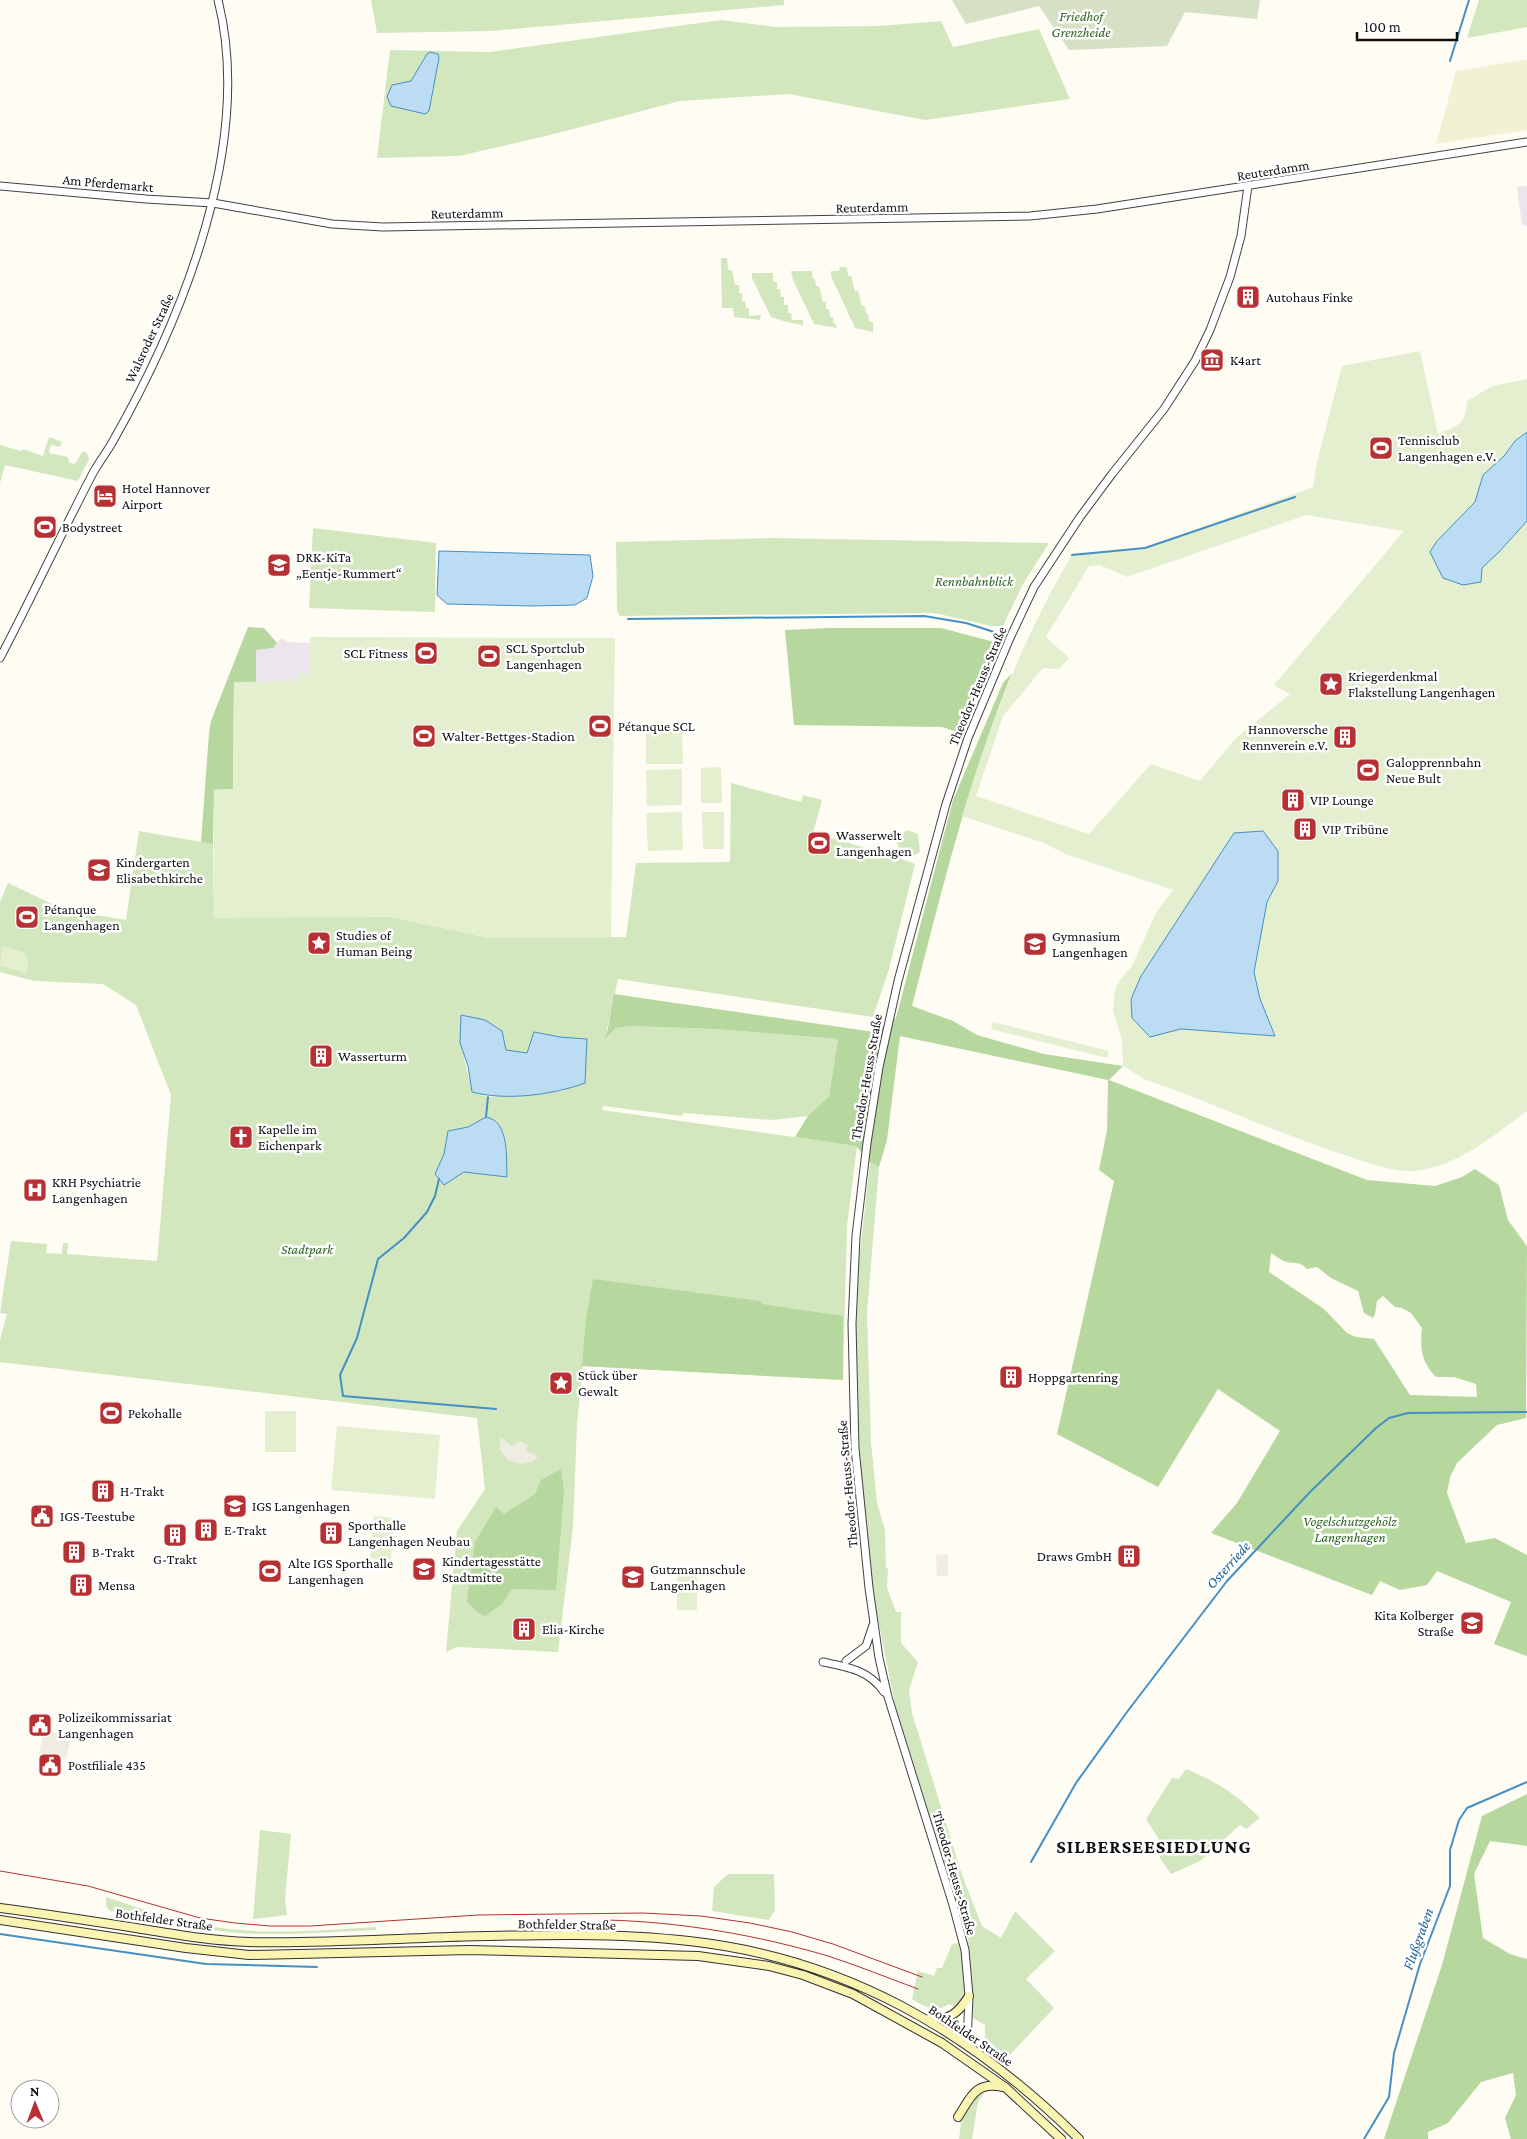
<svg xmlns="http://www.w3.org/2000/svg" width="1527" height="2139" font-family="'Crimson Pro',serif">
	<rect width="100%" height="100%" fill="#fefcf3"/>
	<path fill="#ece5ed" d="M1527 186V226L1522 225 1517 187Z
		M281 638 288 642 310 643V677L296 681 256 682V650L273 648Z"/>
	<path fill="#f3f1d4" d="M1527 59V130L1436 144 1456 71Z"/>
	<path fill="#d2e7be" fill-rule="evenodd" d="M371 0H784V5L491 31 377 33Z
		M1479 0H1527V27L1467 38Z
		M721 20 776 27 879 26 941 21 953 47 1039 29 1070 99 925 120 789 94 680 101 554 134 459 156 377 158 390 50 490 52Z
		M721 258H727L728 270H732L735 285H739V293H742V301H745L746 308H749V316L761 315 760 320 734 317 733 308H722Z
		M840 267H847L848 276H851L855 291H858L862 306H865L866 313 868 314 869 322H873V332L855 328 831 276V271H839Z
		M791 271H812L813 279H815L816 286H819L823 302H826V309H829L830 317H833L834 324H836L837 328 814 324 793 280Z
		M752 273H773V282H777V289H780L781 297H784V305H788V313H791L792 320H803V325L787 322 771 317 752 278Z
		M49 437 62 442 60 447 51 445 49 453 68 457 69 462 75 464 83 451 87 453 89 459 78 481 5 465 0 483V445L21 451 23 449 43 456Z
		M313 528 436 543 435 612 309 608Z
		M772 538 1049 543 1023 584 1003 626H992L934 613 620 616 617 611 616 542Z
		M731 783 801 802 803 795 822 800 813 833 888 854 915 864 889 969 873 1017 618 979 607 1029V1039L616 1028 630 1026 715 1029 838 1039 829 1096 808 1116 771 1120 684 1113 682 1116 603 1106 602 1110 857 1146 847 1226 843 1380 583 1366 577 1423 573 1527 558 1652 457 1647 446 1652 457 1531 485 1489 477 1418 0 1362V1340L7 1314 0 1313 11 1241 47 1244 46 1253 62 1254 63 1243H68L67 1254 157 1261 171 1095 136 1005 103 984 34 981 0 972V902L8 883 65 910 126 920 139 831 213 844 214 917H392L490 938 626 937 636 863 730 862ZM461 1015 485 1020 502 1031 505 1050 527 1054 535 1033 560 1037 587 1039 586 1060 563 1091 488 1097 472 1092C467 1065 457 1043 461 1015ZM486 1118 503 1131 506 1177 464 1172 435 1174 444 1154 448 1131 468 1127Z
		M907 830 918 834 920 852 913 856 902 853 895 840Z
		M870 1162 879 1167 867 1313 871 1442 877 1503 885 1530 886 1568H888L887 1587 896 1612H901V1643L918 1662 909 1690 912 1713 962 1875 982 1926 1001 1938 1015 1911 1055 1951 1026 1979 1054 2008 1007 2058 985 2038V2025L949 2004C936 2013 925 2007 912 1999L918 1971 934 1976 937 1968H942L952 1944 969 1942 895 1705 872 1588 856 1410 855 1325 859 1261Z
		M1186 1769C1218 1782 1236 1794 1260 1818L1246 1829 1240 1825 1200 1861 1171 1874 1160 1858 1158 1838 1146 1819 1172 1778 1179 1779Z
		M260 1830 291 1834 285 1898 287 1915 253 1919Z
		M728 1874H774L775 1910 769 1920 712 1911 714 1887Z
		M106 1897C136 1907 166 1917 197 1924 256 1936 316 1931 376 1927V1930C330 1932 284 1936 238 1933 195 1929 152 1919 110 1911L106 1906Z
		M983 2086 985 2092 978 2102 972 2139H959L961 2123 957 2122 958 2117Z"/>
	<path fill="#b6d79e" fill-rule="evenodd" d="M248 627 264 628 277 643 273 648 256 650V682H234L233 789 214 790 213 844 201 842 209 733 211 721Z
		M830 628H941L998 643 960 733 942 727 794 725 785 630Z
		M1012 673C968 781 941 894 912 1006L953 1021 977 1035 1044 1054 1123 1066 1109 1080 1367 1180 1435 1186 1462 1177 1475 1169 1499 1185 1508 1220 1527 1246 1526 1418 1497 1425 1457 1463 1450 1477 1447 1493 1466 1543 1495 1538 1527 1555V1656L1494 1644 1511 1602 1437 1571 1427 1585 1400 1590 1380 1581 1372 1595 1211 1533 1237 1503 1280 1431 1218 1389 1158 1487 1057 1434 1114 1181 1099 1170 1107 1130 1108 1080 900 1036 887 1140 879 1167 870 1162 856 1146 795 1137 808 1116 829 1096 838 1039 715 1029 630 1026 616 1028 606 1039 614 994 874 1032 896 1018 953 800 1003 683ZM1271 1253C1276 1256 1282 1261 1287 1262 1295 1264 1300 1261 1307 1269L1317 1267 1331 1278 1358 1291 1364 1313 1373 1318 1375 1314 1377 1301 1383 1296 1395 1307 1402 1308 1411 1313 1422 1328C1420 1349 1421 1361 1436 1377H1454L1476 1384 1477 1397 1410 1395 1374 1339 1356 1337 1347 1333 1324 1309 1269 1272Z
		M593 1279 760 1301 762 1304 843 1316V1380L582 1366 586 1319Z
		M561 1469 564 1491 556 1590 512 1589 502 1604 485 1616 477 1612 467 1602 475 1542 496 1507 504 1514 535 1494 541 1480Z
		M1527 1794V1846L1490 1841 1474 1874 1483 1938 1510 1954 1527 1959V2139H1511L1505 2118 1516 2095 1513 2073 1481 2082 1448 2123 1428 2132V2139H1384L1442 1965 1482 1816Z"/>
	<path fill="#d6e0c4" d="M952 0H1260L1257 19 1185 12 1167 46 1069 50 1039 6 966 24Z"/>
	<path fill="#e3efcf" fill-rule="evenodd" d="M1420 351 1438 434C1460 424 1465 426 1467 401L1492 386 1527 379V432L1515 441 1504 456 1483 475 1475 502 1437 541 1480 582 1482 568 1499 552 1527 521V1111C1493 1136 1457 1167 1414 1171 1394 1172 1372 1164 1354 1158 1283 1136 1214 1103 1144 1079L1123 1066 1122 1040 1113 1011 1115 990 1120 980 1132 966 1156 913 1173 890 1065 854 1044 843 962 816C990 724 1024 635 1073 553L1139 550 1313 487 1317 462 1342 366ZM1306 515 1404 531 1274 685 1290 694 1235 739 1200 781 1151 764 1089 834 976 796 1003 716 1043 668 1059 669 1069 658 1046 637 1089 566 1100 565 1127 577Z
		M310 637 615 638 611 937 490 938 392 917 214 918V790L233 789 234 682 296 681 299 672 310 677Z
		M646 729H682L683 764H646Z
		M721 767 722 803H701V768Z
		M682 769V805L647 806 646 770Z
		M682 812 683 850 648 851 646 813Z
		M702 812H724V849H703Z
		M2 946 24 952 29 962 26 973 0 966Z
		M993 1022 1109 1051 1107 1058 991 1029Z
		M265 1411H296V1452H265Z
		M337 1426 440 1435 435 1499 331 1490Z
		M374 1516 394 1518 391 1561 370 1559Z
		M677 1571H697V1610H677Z"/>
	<path fill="#efece1" d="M500 1437 512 1446 520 1441 528 1445 526 1451 538 1457 532 1462 520 1464 508 1460 500 1450Z
		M948 1554V1576H937L936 1555Z
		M44 1730 71 1737 66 1759 39 1754Z"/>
	<path fill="#bbdcf2" stroke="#468fc4" d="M430 52 438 54 439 58 429 111 425 114 391 106 387 97 392 85 411 81 427 54Z
		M1527 432V521L1499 552 1482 568 1481 582 1463 585 1443 578 1430 552 1437 541 1475 502 1483 475 1504 456 1515 441Z
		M439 551 590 555 593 576 587 598 575 605 532 606 447 604 437 595Z
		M1263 831 1278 851V881L1267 902 1254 972 1260 999 1275 1036 1181 1029 1150 1037 1132 1018 1131 999 1141 976 1234 833Z
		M461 1015 485 1020 502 1031 506 1050 527 1053 534 1032 560 1037 587 1039 585 1083C553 1095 505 1101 472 1092L468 1066 460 1043Z
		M486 1117C510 1121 506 1160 507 1177L464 1172 444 1185 435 1174 444 1154 448 1131 468 1127Z"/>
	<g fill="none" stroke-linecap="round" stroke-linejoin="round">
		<path stroke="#468fc4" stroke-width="2" d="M1450 61 1469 0
			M1072 555 1145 548 1295 497
			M628 619 924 616 966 623 997 633
			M486 1117 488 1097
			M439 1179 435 1196 427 1212 404 1238 378 1259 357 1338 340 1375 343 1396 496 1409
			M1031 1862 1076 1783 1127 1712 1227 1581 1310 1492 1376 1428 1389 1418 1408 1413 1527 1412
			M0 1934 206 1964 317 1967
			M1364 2139 1389 2097 1394 2053 1420 1964 1450 1886V1850L1459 1820 1467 1808 1527 1782"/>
		<g stroke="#424242" stroke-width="9">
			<path id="tertiary" d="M0 186 146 199 213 203 332 224 383 227 1030 216 1097 209 1527 142
				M0 658C32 597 61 534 93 473 99 462 107 452 113 441 183 318 254 143 218 0
				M846 1661 866 1646 873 1625
				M823 1662C848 1667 869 1670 884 1692
				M967 2044 969 1996 965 1950 953 1905 888 1697 879 1658 869 1588 855 1448 852 1324 856 1236 867 1143 879 1067 898 981 946 804 968 738 1010 638 1034 587 1080 517 1112 474 1164 409 1195 361 1210 330 1230 277 1241 236 1248 186"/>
		</g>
		<g stroke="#313131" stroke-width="10">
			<path id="secondary" d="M0 1908C45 1914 91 1921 136 1928 173 1934 211 1941 249 1942 316 1944 383 1939 449 1937 527 1935 612 1932 689 1941 844 1958 970 2031 1079 2139
				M0 1920 186 1948 249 1955 470 1950 698 1956 769 1966 803 1975 853 1994 942 2043 1005 2087 1061 2139
				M929 2019C950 2021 959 2012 969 1996
				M958 2117C971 2097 975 2081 1003 2087"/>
		</g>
		<use href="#tertiary" stroke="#fff" stroke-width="7"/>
		<use href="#secondary" stroke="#f9f4b2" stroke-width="8"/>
		<path stroke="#b73033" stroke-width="1" d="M0 1871 88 1886 200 1918 235 1923 270 1926H310L478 1915 643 1913 701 1916 750 1923 792 1932 833 1944 922 1977
			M607 1920C681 1922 757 1935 828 1956 859 1966 888 1978 918 1989"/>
	</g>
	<defs>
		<g id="building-square" transform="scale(1.25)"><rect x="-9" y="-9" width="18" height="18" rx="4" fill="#b73033" stroke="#fff"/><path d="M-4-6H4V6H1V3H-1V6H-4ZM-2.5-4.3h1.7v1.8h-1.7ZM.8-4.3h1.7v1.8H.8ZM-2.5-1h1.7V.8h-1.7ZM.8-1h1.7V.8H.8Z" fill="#fff"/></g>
		<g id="museum-square" transform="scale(1.25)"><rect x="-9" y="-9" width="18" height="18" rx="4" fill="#b73033" stroke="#fff"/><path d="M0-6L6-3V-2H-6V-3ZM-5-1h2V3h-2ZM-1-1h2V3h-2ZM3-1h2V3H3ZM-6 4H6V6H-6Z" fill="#fff"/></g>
		<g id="stadium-square" transform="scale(1.25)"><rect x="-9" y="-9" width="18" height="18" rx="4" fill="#b73033" stroke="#fff"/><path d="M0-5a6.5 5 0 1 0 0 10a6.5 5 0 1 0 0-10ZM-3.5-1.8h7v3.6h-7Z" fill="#fff"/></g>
		<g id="hotel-square" transform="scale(1.25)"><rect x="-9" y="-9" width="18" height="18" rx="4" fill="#b73033" stroke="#fff"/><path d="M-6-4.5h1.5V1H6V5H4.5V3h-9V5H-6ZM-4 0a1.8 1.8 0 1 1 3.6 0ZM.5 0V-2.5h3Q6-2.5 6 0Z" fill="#fff"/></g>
		<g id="school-square" transform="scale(1.25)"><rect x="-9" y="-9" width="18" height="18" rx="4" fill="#b73033" stroke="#fff"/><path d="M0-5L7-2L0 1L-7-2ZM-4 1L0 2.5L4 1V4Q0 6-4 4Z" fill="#fff"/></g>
		<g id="sight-square" transform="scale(1.25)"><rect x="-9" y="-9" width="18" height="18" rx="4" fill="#b73033" stroke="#fff"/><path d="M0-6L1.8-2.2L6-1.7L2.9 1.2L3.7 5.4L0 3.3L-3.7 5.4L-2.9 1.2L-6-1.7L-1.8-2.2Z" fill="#fff"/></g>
		<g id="church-square" transform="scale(1.25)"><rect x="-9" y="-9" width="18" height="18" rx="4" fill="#b73033" stroke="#fff"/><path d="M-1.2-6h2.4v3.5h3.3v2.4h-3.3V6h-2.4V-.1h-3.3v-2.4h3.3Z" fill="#fff"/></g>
		<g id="hospital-square" transform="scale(1.25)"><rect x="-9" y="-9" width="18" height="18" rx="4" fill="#b73033" stroke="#fff"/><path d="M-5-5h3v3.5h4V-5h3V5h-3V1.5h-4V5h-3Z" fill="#fff"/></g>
		<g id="civic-square" transform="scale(1.25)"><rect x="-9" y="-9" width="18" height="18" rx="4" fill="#b73033" stroke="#fff"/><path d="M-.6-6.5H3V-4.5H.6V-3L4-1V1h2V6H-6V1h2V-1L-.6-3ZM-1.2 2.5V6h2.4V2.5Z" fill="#fff"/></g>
	</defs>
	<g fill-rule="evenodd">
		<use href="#building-square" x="1248" y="297"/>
		<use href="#museum-square" x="1212" y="360"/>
		<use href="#stadium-square" x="1381" y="448"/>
		<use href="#hotel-square" x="105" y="496"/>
		<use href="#stadium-square" x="45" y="527"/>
		<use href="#school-square" x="279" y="565"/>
		<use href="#stadium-square" x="426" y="653"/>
		<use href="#stadium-square" x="489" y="656"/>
		<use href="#sight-square" x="1331" y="684"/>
		<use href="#stadium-square" x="600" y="726"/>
		<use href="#stadium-square" x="424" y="736"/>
		<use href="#building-square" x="1345" y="737"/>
		<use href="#stadium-square" x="1368" y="770"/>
		<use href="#building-square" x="1293" y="800"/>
		<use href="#building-square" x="1305" y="829"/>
		<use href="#stadium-square" x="819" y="843"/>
		<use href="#school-square" x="99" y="870"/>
		<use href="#stadium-square" x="27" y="917"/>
		<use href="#sight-square" x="319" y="943"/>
		<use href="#school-square" x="1035" y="944"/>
		<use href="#building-square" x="321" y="1056"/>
		<use href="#church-square" x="241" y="1137"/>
		<use href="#hospital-square" x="35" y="1190"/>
		<use href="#building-square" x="1011" y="1377"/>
		<use href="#sight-square" x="561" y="1383"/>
		<use href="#stadium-square" x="111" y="1413"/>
		<use href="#building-square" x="103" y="1491"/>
		<use href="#school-square" x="235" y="1506"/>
		<use href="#civic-square" x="42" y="1516"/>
		<use href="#building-square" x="206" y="1530"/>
		<use href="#building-square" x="331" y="1533"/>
		<use href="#building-square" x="175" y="1535"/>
		<use href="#building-square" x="74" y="1552"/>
		<use href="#building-square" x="1129" y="1556"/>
		<use href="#school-square" x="424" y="1569"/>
		<use href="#stadium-square" x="270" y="1571"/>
		<use href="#school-square" x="633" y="1577"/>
		<use href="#building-square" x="81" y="1585"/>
		<use href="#school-square" x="1472" y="1623"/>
		<use href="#building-square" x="524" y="1629"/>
		<use href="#civic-square" x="40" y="1725"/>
		<use href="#civic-square" x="50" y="1765"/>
	</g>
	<g text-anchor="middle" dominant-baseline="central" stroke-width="5" stroke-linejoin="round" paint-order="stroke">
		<g font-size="14" font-style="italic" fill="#2f6323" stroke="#fff">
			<text x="1081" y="16">Friedhof<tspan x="1081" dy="16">Grenzheide</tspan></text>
			<text x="974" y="581">Rennbahnblick</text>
			<text x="307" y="1249">Stadtpark</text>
			<text x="1350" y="1521">Vogelschutzgehölz<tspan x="1350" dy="16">Langenhagen</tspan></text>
		</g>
		<g font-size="14" fill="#0f0f0f" stroke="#fff">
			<text transform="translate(1273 170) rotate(-9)">Reuterdamm</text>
			<text transform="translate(108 183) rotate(5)">Am Pferdemarkt</text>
			<text transform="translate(872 207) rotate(-1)">Reuterdamm</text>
			<text transform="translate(467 213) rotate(-1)">Reuterdamm</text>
			<text transform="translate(149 338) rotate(-65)">Walsroder Straße</text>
			<text transform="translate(977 686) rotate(-67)">Theodor-Heuss-Straße</text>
			<text transform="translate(866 1077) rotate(-80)">Theodor-Heuss-Straße</text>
			<text transform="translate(847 1484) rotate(-95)">Theodor-Heuss-Straße</text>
			<text transform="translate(955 1873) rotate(74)">Theodor-Heuss-Straße</text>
			<text transform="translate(164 1919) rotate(8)">Bothfelder Straße</text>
			<text transform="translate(567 1924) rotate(1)">Bothfelder Straße</text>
			<text transform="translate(971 2035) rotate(34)">Bothfelder Straße</text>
		</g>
		<g font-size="14" fill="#0f0f0f" stroke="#fff" text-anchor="start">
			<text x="1266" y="297">Autohaus Finke</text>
			<text x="1230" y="360">K4art</text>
			<text x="1398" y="440">Tennisclub<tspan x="1398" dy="16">Langenhagen e.V.</tspan></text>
			<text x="122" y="488">Hotel Hannover<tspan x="122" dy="16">Airport</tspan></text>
			<text x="62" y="527">Bodystreet</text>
			<text x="296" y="557">DRK-KiTa<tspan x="296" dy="16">„Eentje-Rummert“</tspan></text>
			<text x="506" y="648">SCL Sportclub<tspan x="506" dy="16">Langenhagen</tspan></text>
			<text x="408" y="653" text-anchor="end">SCL Fitness</text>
			<text x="1348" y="676">Kriegerdenkmal<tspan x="1348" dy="16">Flakstellung Langenhagen</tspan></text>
			<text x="618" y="726">Pétanque SCL</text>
			<text x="1328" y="729" text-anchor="end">Hannoversche<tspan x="1328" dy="16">Rennverein e.V.</tspan></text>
			<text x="442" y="736">Walter-Bettges-Stadion</text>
			<text x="1386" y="762">Galopprennbahn<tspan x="1386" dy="16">Neue Bult</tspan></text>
			<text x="1310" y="800">VIP Lounge</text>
			<text x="1322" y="829">VIP Tribüne</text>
			<text x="836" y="835">Wasserwelt<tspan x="836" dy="16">Langenhagen</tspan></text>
			<text x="116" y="862">Kindergarten<tspan x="116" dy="16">Elisabethkirche</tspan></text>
			<text x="44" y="909">Pétanque<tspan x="44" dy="16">Langenhagen</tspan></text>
			<text x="336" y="935">Studies of<tspan x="336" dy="16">Human Being</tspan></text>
			<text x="1052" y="936">Gymnasium<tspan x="1052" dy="16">Langenhagen</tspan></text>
			<text x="338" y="1056">Wasserturm</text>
			<text x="258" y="1129">Kapelle im<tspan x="258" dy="16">Eichenpark</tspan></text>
			<text x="52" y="1182">KRH Psychiatrie<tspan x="52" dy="16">Langenhagen</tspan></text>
			<text x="578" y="1375">Stück über<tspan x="578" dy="16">Gewalt</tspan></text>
			<text x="1028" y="1377">Hoppgartenring</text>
			<text x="128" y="1413">Pekohalle</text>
			<text x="120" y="1491">H-Trakt</text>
			<text x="252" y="1506">IGS Langenhagen</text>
			<text x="60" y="1516">IGS-Teestube</text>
			<text x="348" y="1525">Sporthalle<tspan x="348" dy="16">Langenhagen Neubau</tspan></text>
			<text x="224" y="1530">E-Trakt</text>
			<text x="92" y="1552">B-Trakt</text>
			<text x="1112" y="1556" text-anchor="end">Draws GmbH</text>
			<text x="175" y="1559" text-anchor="middle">G-Trakt</text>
			<text x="442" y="1561">Kindertagesstätte<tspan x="442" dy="16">Stadtmitte</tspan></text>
			<text x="288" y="1563">Alte IGS Sporthalle<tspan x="288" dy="16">Langenhagen</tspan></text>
			<text x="650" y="1569">Gutzmannschule<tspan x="650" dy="16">Langenhagen</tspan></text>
			<text x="98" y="1585">Mensa</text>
			<text x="1454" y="1615" text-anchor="end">Kita Kolberger<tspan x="1454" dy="16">Straße</tspan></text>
			<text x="542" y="1629">Elia-Kirche</text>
			<text x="58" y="1717">Polizeikommissariat<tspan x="58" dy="16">Langenhagen</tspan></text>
			<text x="68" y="1765">Postfiliale 435</text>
		</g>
		<g font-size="15" font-style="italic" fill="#20619a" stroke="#fff">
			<text transform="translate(1228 1565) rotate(-48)">Osterriede</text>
			<text transform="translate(1418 1939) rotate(-70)">Flußgraben</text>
		</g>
		<g font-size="19" font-weight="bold" letter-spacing="1" fill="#0f0f0f" stroke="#fff">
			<text x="1154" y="1846">SILBERSEESIEDLUNG</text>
		</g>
	</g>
	<g transform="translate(35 2104) rotate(359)"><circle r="24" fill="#ffffff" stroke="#9f9f9f"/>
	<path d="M0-4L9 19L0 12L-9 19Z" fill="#b73033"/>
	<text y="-8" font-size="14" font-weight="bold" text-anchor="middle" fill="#0f0f0f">N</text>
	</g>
	<path d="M1357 32v8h100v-8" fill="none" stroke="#0f0f0f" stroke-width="2.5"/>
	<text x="1364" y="32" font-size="15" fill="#0f0f0f" stroke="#ffffff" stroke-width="4" paint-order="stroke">100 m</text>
</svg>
